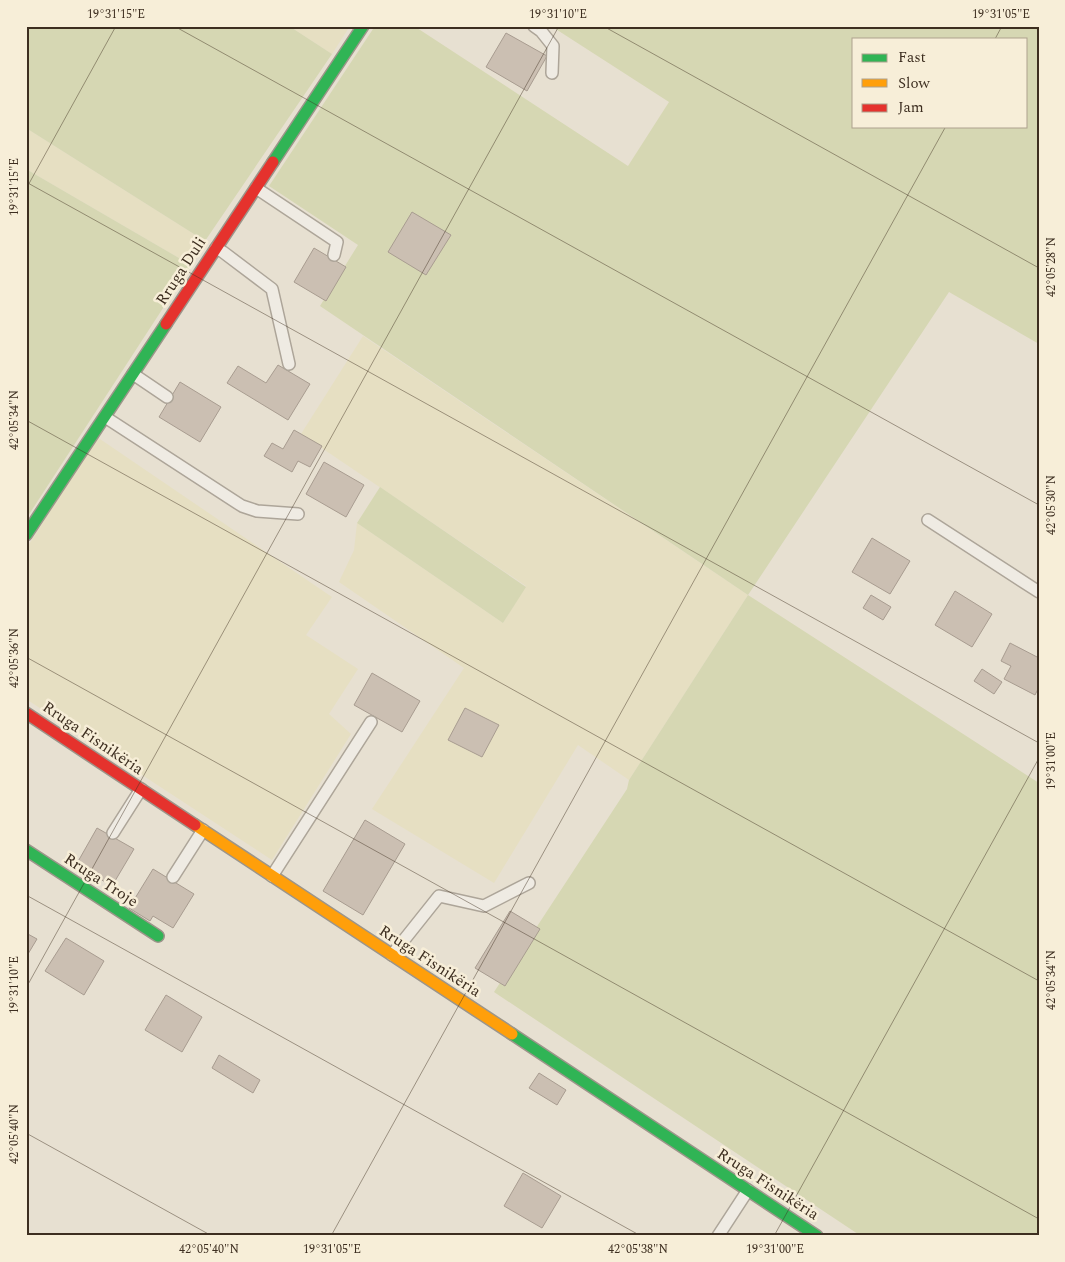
<svg xmlns="http://www.w3.org/2000/svg" width="1065" height="1262" font-family="Spectral,serif">
	<rect width="100%" height="100%" fill="#e7e0d1"/>
	<path fill="#e6dfc2" d="M289 26H350L332 54Z
		M26 128 205 241 191 265 26 169Z
		M363 336 748 595 629 780 578 745 494 883 372 809 464 668 339 582 354 550 357 523 503 623 526 586 301 434Z
		M97 437 332 597 306 635 358 669 329 714 351 734 272 860 26 699V549Z"/>
	<path fill="#d6d7b3" fill-rule="evenodd" d="M26 26H289L332 54 205 241 26 128Z
		M375 26H414L628 166 669 102 551 26H1039V344L949 292 748 595 1039 783V1236H861L494 992 627 789 629 780 748 595 320 306 358 245 269 186ZM854 39H1026V126H854Z
		M26 169 191 265 26 519Z
		M380 487 526 587 503 623 357 523Z"/>
	<path fill="#cbbfb2" stroke="#a89c90" d="M506 33 547 56 527 91 486 67Z
		M412 212 451 235 426 275 388 252Z
		M314 248 346 267 326 301 294 282Z
		M278 365 310 384 288 420 227 383 238 366 266 383Z
		M180 382 221 407 200 442 159 417Z
		M294 430 322 446 310 467 298 461 292 472 264 456 272 443 283 449Z
		M324 462 364 485 346 517 306 494Z
		M872 538 910 561 890 594 852 572Z
		M955 591 992 614 972 647 935 625Z
		M871 595 891 607 883 620 863 608Z
		M1010 643 1039 658V687L1035 695 1004 679 1011 666 1001 661Z
		M982 669 1002 682 994 694 974 681Z
		M372 673 420 701 402 732 354 705Z
		M465 708 499 725 482 757 448 740Z
		M365 820 405 844 363 915 323 891Z
		M97 828 134 849 112 886 76 865Z
		M153 869 194 894 173 928 153 916 150 921 129 908Z
		M510 911 540 929 505 986 475 968Z
		M26 933 37 939 28 954 26 953Z
		M66 938 104 961 84 995 45 971Z
		M166 995 202 1017 182 1052 145 1030Z
		M219 1055 260 1080 253 1093 212 1068Z
		M539 1073 566 1090 557 1105 529 1088Z
		M523 1173 561 1196 542 1228 504 1206Z"/>
	<g fill="none" stroke-linecap="round" stroke-linejoin="round">
		<g stroke="#ada599" stroke-width="14">
			<path id="lane" d="M534 26 541 31 553 46 552 73
				M256 188 337 242 334 255
				M216 248 223 252 272 289 289 364
				M133 374 167 397
				M105 417 242 506 257 511 298 514
				M928 520 1039 592
				M113 833 141 789
				M272 876 371 722
				M173 877 203 830
				M392 955 439 896 484 906 529 883
				M718 1236 748 1190"/>
		</g>
		<g stroke="#9c958a" stroke-width="14">
			<path id="fast" d="M273 162 363 26
				M26 535 166 324
				M26 850 158 936
				M512 1034 817 1236"/>
		</g>
		<g stroke="#9c958a" stroke-width="14">
			<path id="slow" d="M195 825 512 1034"/>
		</g>
		<g stroke="#9c958a" stroke-width="14">
			<path id="jam" d="M166 324 273 162
				M26 713 195 825"/>
		</g>
		<use href="#lane" stroke="#efebe3" stroke-width="11"/>
		<use href="#fast" stroke="#30b455" stroke-width="11"/>
		<use href="#slow" stroke="#ff9f0a" stroke-width="11"/>
		<use href="#jam" stroke="#e5322d" stroke-width="11"/>
	</g>
	<path fill="none" stroke="#3d2e20" stroke-width="1" stroke-opacity="0.45" d="M174 26 1039 505M603 26 1039 268M1032 26 1039 30M995 39 1002 26M26 182 1039 743M26 189 116 26M26 420 1039 981M26 657 1039 1219M26 895 641 1236M26 988 559 26M26 1133 212 1236M331 1236 946 126M774 1236 1039 758"/>
	<g text-anchor="middle" dominant-baseline="central" stroke-width="5" stroke-linejoin="round" paint-order="stroke">
		<g font-size="16" fill="#3d2e20" stroke="#f7eed8">
			<text transform="translate(181 271) rotate(-57)">Rruga Duli</text>
			<text transform="translate(93 738) rotate(34)">Rruga Fisnikëria</text>
			<text transform="translate(101 880) rotate(33)">Rruga Troje</text>
			<text transform="translate(430 961) rotate(33)">Rruga Fisnikëria</text>
			<text transform="translate(768 1184) rotate(33)">Rruga Fisnikëria</text>
		</g>
	</g>
	<rect width="1065" height="1262" fill="none" stroke="#f7eed8" stroke-width="55"/>
	<rect x="852" y="38" width="175" height="90" fill="#f7eed8" stroke="#ada18e"/>
	<rect x="862" y="54" width="25" height="8" fill="#30b455" stroke="#ada18e"/>
	<text x="898" y="62" font-size="15" fill="#3d2e20">Fast</text>
	<rect x="862" y="79" width="25" height="8" fill="#ff9f0a" stroke="#ada18e"/>
	<text x="898" y="88" font-size="15" fill="#3d2e20">Slow</text>
	<rect x="862" y="104" width="25" height="8" fill="#e5322d" stroke="#ada18e"/>
	<text x="898" y="112" font-size="15" fill="#3d2e20">Jam</text>
	<rect x="28" y="28" width="1010" height="1206" fill="none" stroke="#3d2e20" stroke-width="2"/>
	<g font-size="12" text-anchor="middle" fill="#3d2e20">
		<text x="116" y="18">19°31'15"E</text>
		<text x="558" y="18">19°31'10"E</text>
		<text x="1001" y="18">19°31'05"E</text>
		<text transform="translate(14 187) rotate(-90)" y="4">19°31'15"E</text>
		<text transform="translate(1051 267) rotate(-90)" y="4">42°05'28"N</text>
		<text transform="translate(14 420) rotate(-90)" y="4">42°05'34"N</text>
		<text transform="translate(1051 505) rotate(-90)" y="4">42°05'30"N</text>
		<text transform="translate(14 658) rotate(-90)" y="4">42°05'36"N</text>
		<text transform="translate(1051 761) rotate(-90)" y="4">19°31'00"E</text>
		<text transform="translate(1051 980) rotate(-90)" y="4">42°05'34"N</text>
		<text transform="translate(14 985) rotate(-90)" y="4">19°31'10"E</text>
		<text transform="translate(14 1134) rotate(-90)" y="4">42°05'40"N</text>
		<text x="209" y="1253">42°05'40"N</text>
		<text x="332" y="1253">19°31'05"E</text>
		<text x="638" y="1253">42°05'38"N</text>
		<text x="775" y="1253">19°31'00"E</text>
	</g>
</svg>
